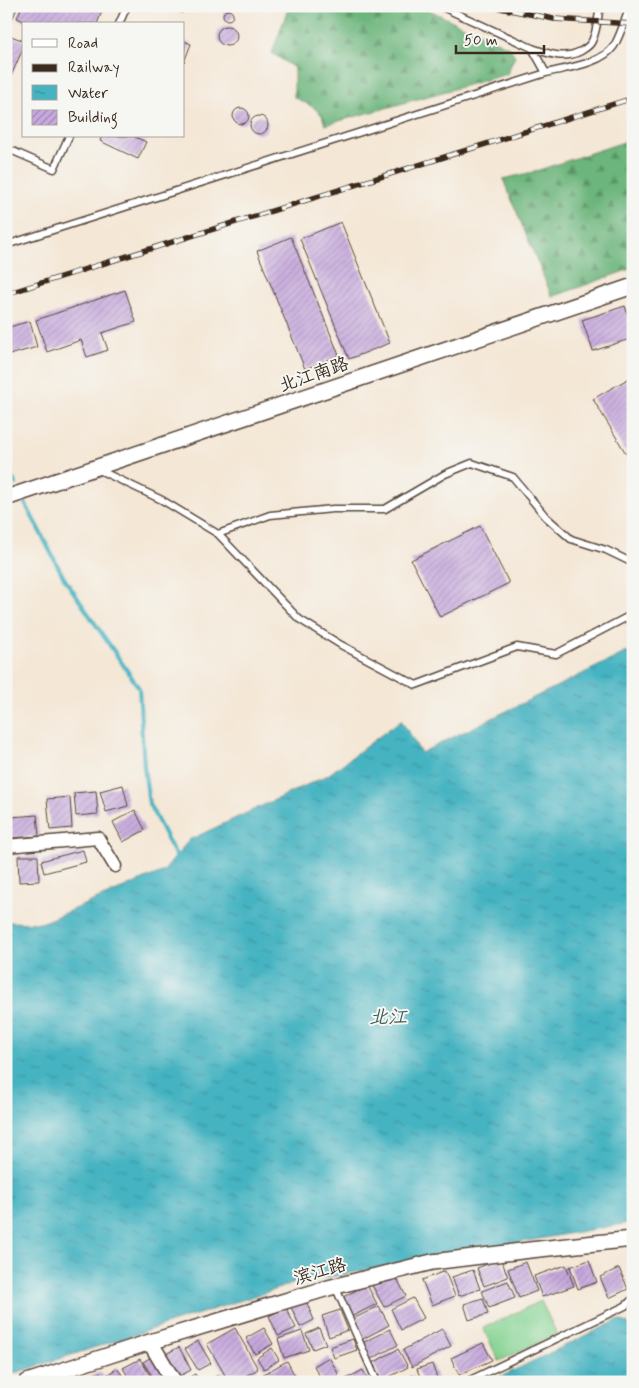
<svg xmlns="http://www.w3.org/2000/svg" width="639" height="1388" font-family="Mynerve,'LXGW WenKai TC',sans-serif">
	<defs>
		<pattern id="forest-firs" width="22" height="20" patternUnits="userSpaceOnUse" patternTransform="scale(1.25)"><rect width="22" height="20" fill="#6cb57c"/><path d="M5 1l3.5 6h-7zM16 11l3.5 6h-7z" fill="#5a9365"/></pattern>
		<pattern id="water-ripples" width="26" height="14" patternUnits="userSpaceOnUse" patternTransform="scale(1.25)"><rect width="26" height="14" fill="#45b3c1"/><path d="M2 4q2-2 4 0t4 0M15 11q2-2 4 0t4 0" fill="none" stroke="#3b929c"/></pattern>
		<pattern id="building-hatch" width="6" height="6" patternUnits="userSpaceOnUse" patternTransform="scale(1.25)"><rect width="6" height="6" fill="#c6a8dd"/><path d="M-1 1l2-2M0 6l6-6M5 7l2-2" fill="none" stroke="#a289b3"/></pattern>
	</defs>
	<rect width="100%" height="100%" fill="#f6f6f2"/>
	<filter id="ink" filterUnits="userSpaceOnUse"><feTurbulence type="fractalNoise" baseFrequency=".02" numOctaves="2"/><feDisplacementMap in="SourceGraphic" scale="10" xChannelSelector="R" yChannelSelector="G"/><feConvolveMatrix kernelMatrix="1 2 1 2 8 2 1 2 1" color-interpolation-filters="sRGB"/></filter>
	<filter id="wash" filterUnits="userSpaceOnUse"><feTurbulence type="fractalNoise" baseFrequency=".0096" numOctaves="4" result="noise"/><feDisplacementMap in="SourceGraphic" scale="20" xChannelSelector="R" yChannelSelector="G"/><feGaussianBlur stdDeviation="1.12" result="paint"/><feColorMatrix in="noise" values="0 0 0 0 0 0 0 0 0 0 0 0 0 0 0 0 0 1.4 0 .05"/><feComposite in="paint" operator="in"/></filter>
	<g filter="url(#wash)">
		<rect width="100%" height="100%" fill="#f4e7d6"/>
		<path fill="#85d392" stroke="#607e58" d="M541 1301 557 1334 499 1361 483 1328Z"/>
		<path fill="url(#forest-firs)" stroke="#54704d" d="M289 6H420L509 47 515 56 507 74 325 125 322 115 313 107 294 97V68L272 53Z
			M633 139V268L552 297 503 179 533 172Z"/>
		<path fill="url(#water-ripples)" stroke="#406e70" d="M633 649V1222L295 1283 6 1376V922L41 923 164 871 189 840 328 775 401 720 421 753Z
			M618 1320 628 1323 633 1332V1378L630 1382H490Z"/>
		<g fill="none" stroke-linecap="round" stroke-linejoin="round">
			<path stroke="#45b3c1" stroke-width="4" d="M6 478H12L16 484
				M25 503 64 578 139 688 144 767 149 804 178 860"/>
		</g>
		<g id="blocks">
			<path fill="url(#building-hatch)" d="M6 6H18L10 24 6 22Z
				M22 6H104L97 24H31L17 18Z
				M166 6H185L182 13Z
				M223 15a5 5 0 1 1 10 0a5 5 0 1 1-10 0Z
				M217 36a10 10 0 1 1 20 0a10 10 0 1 1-20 0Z
				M6 34 24 41V46L8 83 6 82Z
				M184 41 191 44 184 62Z
				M233 116a8 8 0 1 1 16 0a8 8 0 1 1-16 0Z
				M250 125a9 9 0 1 1 18 0a9 9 0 1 1-18 0Z
				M102 136H133L146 142 138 159 100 141Z
				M341 222 390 343 349 359 300 239Z
				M291 237 339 355 305 369 257 251Z
				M125 290 136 322 102 333 108 350 87 357 81 340 47 352 36 320Z
				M625 306 633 330V338L593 351 582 320Z
				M30 321 37 347 6 356V328Z
				M633 376V465L593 399Z
				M480 526 509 583 440 617 411 560Z
				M123 785 128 806 106 812 100 791Z
				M96 791 98 814 76 816 74 793Z
				M70 797 72 828 50 830 47 799Z
				M135 810 145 830 123 842 113 822Z
				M37 815 39 836 12 838 11 817Z
				M83 850 86 862 44 873 41 861Z
				M18 856H38L39 881 19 882Z
				M501 1259 508 1277 484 1286 477 1268Z
				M589 1260 597 1282 578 1289 570 1267Z
				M526 1262 537 1291 519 1298 508 1269Z
				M566 1265 574 1286 542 1297 534 1276Z
				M619 1268 628 1289 609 1298 600 1277Z
				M473 1270 480 1289 459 1296 452 1277Z
				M445 1271 455 1296 432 1305 422 1280Z
				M394 1273 406 1296 384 1307 372 1285Z
				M508 1281 515 1298 489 1308 482 1291Z
				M367 1285 377 1304 351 1317 341 1298Z
				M413 1298 424 1318 401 1330 391 1309Z
				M483 1298 488 1314 469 1320 464 1304Z
				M306 1301 314 1320 300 1327 291 1307Z
				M379 1306 389 1325 361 1340 351 1320Z
				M286 1308 296 1328 278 1336 269 1316Z
				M340 1310 348 1330 329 1337 322 1316Z
				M235 1328 258 1369 235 1382H229L207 1344Z
				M264 1328 273 1344 255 1354 246 1338Z
				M319 1328 326 1344 313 1349 306 1334Z
				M390 1329 398 1345 371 1359 362 1343Z
				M442 1329 451 1346 412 1367 403 1350Z
				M302 1331 309 1350 284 1358 278 1339Z
				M353 1339 357 1350 334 1358 330 1347Z
				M198 1341 211 1363 198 1370 185 1349Z
				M483 1343 492 1360 459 1375 451 1358Z
				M179 1347 191 1370 176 1378 164 1355Z
				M272 1348 279 1360 264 1369 257 1358Z
				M398 1349 408 1367 382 1381 373 1363Z
				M153 1356 167 1377 160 1382H156L143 1362Z
				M329 1357 339 1375 327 1382H323L314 1366Z
				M140 1359 154 1382H131L123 1368Z
				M287 1361 296 1378 289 1382H266L262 1375Z
				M432 1364 438 1381 422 1382 417 1369Z
				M117 1368 127 1382H107L104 1377Z
				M363 1370 369 1382H345L344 1380Z
				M100 1372 105 1382H81Z
				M195 1374 200 1382H182Z
				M219 1374 224 1382H207Z
				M413 1375 416 1382H398Z"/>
		</g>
	</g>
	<g filter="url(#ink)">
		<use href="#blocks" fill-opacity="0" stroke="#57463a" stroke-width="1"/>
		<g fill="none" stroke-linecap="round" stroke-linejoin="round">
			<g stroke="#57463a" stroke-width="9">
				<path id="service" d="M440 6 532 48C549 54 564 60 581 51 586 48 590 46 592 41 597 31 598 17 600 6
					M119 24 127 6
					M532 48 546 73
					M6 148 54 169 69 136
					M6 245 546 73C566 68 602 64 614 46 621 34 625 19 630 6
					M97 469 162 500 218 534 299 619 341 645 416 685 517 647 556 654 633 614
					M218 534 270 515 333 509H385L445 474 472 463 513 477 546 517 571 539 606 550 633 563
					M628 1241 633 1256
					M335 1286 377 1382
					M466 1382 625 1306 633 1299"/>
			</g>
			<g stroke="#57463a" stroke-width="15">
				<path id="minor" d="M6 846 98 838 115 866"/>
			</g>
			<g stroke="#57463a" stroke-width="18">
				<path id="tertiary" d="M6 498 633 286
					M150 1342 174 1382
					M27 1382 150 1342 328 1288 432 1262 530 1250 633 1239"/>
			</g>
			<use href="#service" stroke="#fff" stroke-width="6"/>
			<use href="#minor" stroke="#fff" stroke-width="12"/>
			<use href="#tertiary" stroke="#fff" stroke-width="15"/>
			<g stroke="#3b2a1e" stroke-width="5.5">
				<path id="rail" d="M490 6 554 19 633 24
					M6 294 633 98"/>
			</g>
			<use href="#rail" stroke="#f6f6f2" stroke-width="4" stroke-dasharray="11" stroke-linecap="butt"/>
		</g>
	</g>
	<g text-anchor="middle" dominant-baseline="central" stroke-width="4" stroke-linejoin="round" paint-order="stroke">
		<g font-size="18" fill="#3b2a1e" stroke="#f6f6f2">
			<text transform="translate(314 375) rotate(-19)">北江南路</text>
			<text transform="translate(320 1272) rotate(-16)">滨江路</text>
		</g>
		<g font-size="19" font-style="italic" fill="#3e5a57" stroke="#f6f6f2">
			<text x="388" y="1017">北江</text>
		</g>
	</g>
	<rect width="639" height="1388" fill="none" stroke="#f6f6f2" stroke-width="25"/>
	<rect x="22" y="22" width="162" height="115" fill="#f6f6f2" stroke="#aba49d"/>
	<rect x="32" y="39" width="25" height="8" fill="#ffffff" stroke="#aba49d"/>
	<text x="68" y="48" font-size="15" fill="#3b2a1e">Road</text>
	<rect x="32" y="64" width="25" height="8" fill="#3b2a1e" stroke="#aba49d"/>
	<text x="68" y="72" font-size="15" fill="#3b2a1e">Railway</text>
	<rect x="32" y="85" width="25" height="15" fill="url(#water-ripples)" stroke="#aba49d"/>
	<text x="68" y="98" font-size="15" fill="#3b2a1e">Water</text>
	<rect x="32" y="110" width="25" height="15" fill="url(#building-hatch)" stroke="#aba49d"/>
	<text x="68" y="122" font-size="15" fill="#3b2a1e">Building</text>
	<path d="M456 45v8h88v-8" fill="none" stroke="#3b2a1e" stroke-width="2.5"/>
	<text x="464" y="45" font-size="15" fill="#3b2a1e" stroke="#f6f6f2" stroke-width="4" paint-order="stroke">50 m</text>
</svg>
